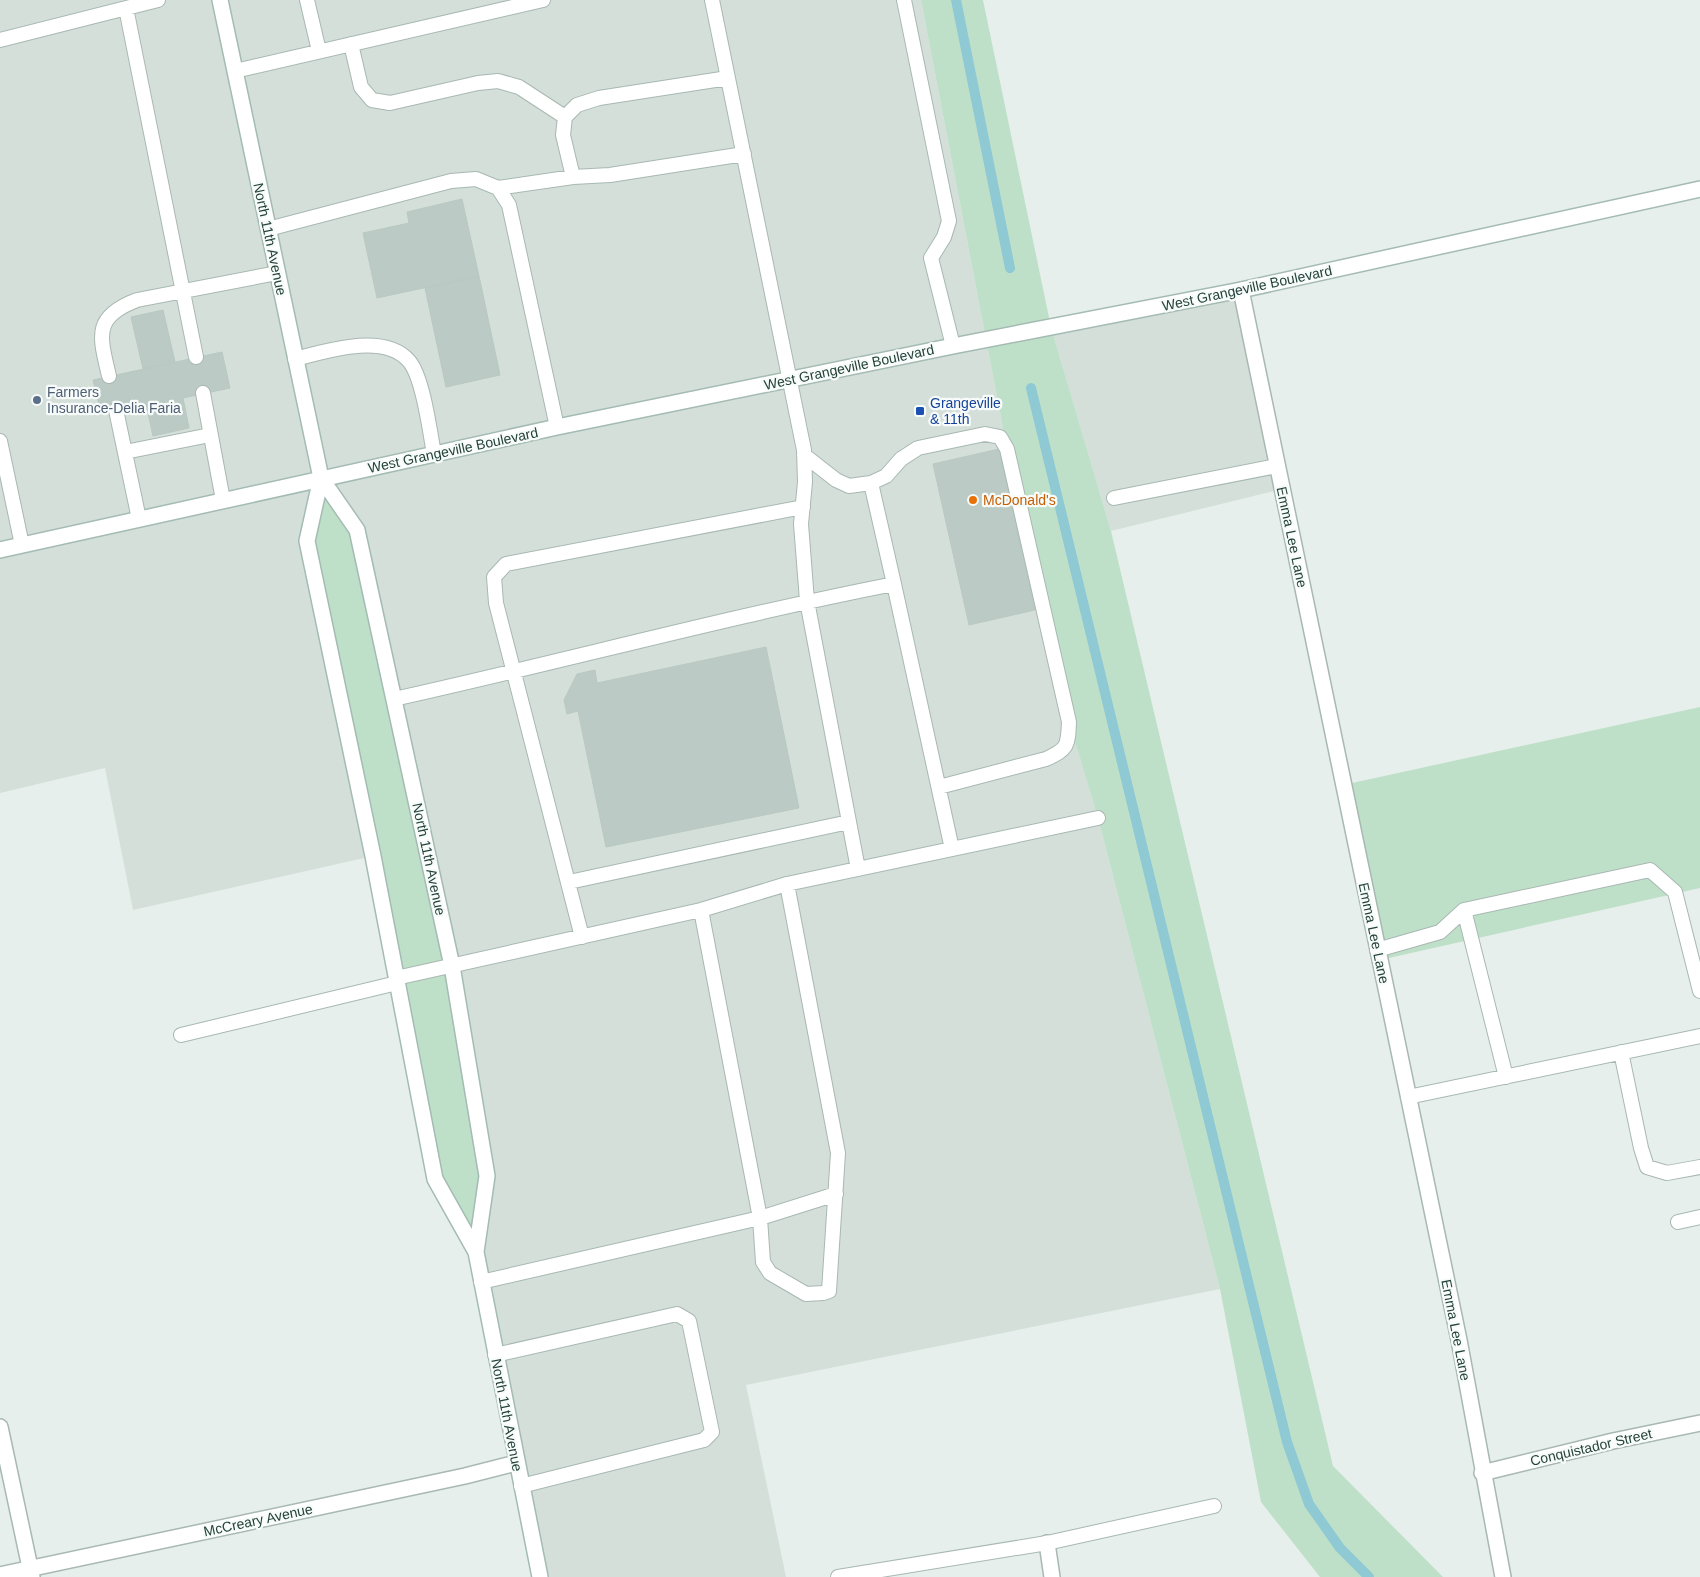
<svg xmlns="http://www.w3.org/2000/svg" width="1700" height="1577" font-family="Helvetica,sans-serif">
	<rect width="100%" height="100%" fill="#e6efeb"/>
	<path fill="#d4dfda" d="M0 0H921L1007 449 1069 722 1098 818 1220 1289 746 1385 786 1577H540L481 1282 373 856 133 910 105 768 0 793Z
		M1241 290 1282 489 1111 531 1051 327Z"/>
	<path fill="#bfe0c8" d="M921 0H983L1051 327 1111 531 1333 1466 1443 1577H1320L1261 1502 1220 1289 1098 818 1069 722 1007 449Z
		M321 478 357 530 487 1176 476 1252 435 1179 307 541Z
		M1700 707V888L1380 960 1343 785Z"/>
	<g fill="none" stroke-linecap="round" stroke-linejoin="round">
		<path stroke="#8ec9d4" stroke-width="10" d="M956 0 1010 268
			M1031 388 1287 1442 1309 1504 1340 1548 1369 1577"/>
	</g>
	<path fill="#bbcac4" stroke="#b8c9c2" d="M462 199 479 276 377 298 363 233 409 223 407 212Z
		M479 276 500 375 446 387 425 288Z
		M163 310 175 362 143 369 131 317Z
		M222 352 230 388 183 398 189 428 153 436 146 404 101 413 93 380Z
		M999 449 1035 610 969 625 933 464Z
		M766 647 799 808 606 847 578 711 567 714 564 700 577 674 595 670 597 683Z"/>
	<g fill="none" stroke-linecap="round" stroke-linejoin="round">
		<g stroke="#a8b8b2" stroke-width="16">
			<path id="service" d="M307 0 319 51
				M712 0 804 450 805 482 801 524 807 601 858 869
				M904 0 949 221 944 237 931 258 953 346
				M126 8 196 357
				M0 40 158 0
				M351 44 361 87 372 100 390 103 478 83 498 81 519 87 565 117
				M235 71 543 0
				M573 177 563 135 565 117 577 105 599 98 728 78
				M498 188 573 177 610 175 744 154
				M268 229 451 181 476 179 498 188 509 205 557 427
				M295 359C326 351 384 332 409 361 423 377 430 432 434 454
				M109 376C100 337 92 317 137 300L277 273
				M203 393 223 500
				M116 410 139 519
				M0 441 22 545
				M125 452 210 435
				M804 455 836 480 849 486 871 483 886 476 901 459 918 448 985 434 1000 437 1007 449 1069 722C1068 746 1068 749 1046 759L939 787
				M871 483 894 584
				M1114 498 1277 466
				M394 699C561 662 726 617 894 584L952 849
				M569 882 849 822
				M787 884 838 1153 829 1291 823 1293 806 1294 770 1273 763 1262 760 1218 836 1194
				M1464 910 1506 1077
				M582 937 496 603 494 577 506 564 803 507
				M1377 950 1440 932 1464 910 1650 870 1675 892 1700 991
				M396 978 701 910 787 884 1098 818
				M181 1035 397 983
				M1621 1052 1641 1148 1647 1167 1667 1173 1700 1167
				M1408 1097 1700 1036
				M1678 1222 1700 1217
				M481 1282 760 1218 701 910
				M495 1355 677 1314 689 1321 712 1432 704 1440 521 1486
				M838 1577 1047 1543 1214 1506"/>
		</g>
		<g stroke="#a8b8b2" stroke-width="18">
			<path id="minor" d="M1241 290 1459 1340 1503 1577
				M0 1427 32 1577
				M1482 1473 1613 1441 1700 1423
				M1047 1543 1052 1577
				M0 1575 465 1476 516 1463"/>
		</g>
		<g stroke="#a4bbb3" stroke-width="18">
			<path id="secondary" d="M220 0 321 478 357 530 452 966 487 1176 476 1252
				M321 478 307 541 373 856 435 1179 476 1252 540 1577
				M0 550 557 427 953 346 1241 290 1700 189"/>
		</g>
		<use href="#service" stroke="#fff" stroke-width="14"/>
		<use href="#minor" stroke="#fff" stroke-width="15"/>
		<use href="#secondary" stroke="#fff" stroke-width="15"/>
	</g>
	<circle fill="#5c6f8a" stroke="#f7fbf9" stroke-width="2" cx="37" cy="400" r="5"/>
	<rect fill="#1a4fb4" stroke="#f7fbf9" stroke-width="2" x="915" y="406" width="10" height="10" rx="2.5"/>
	<circle fill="#e8710a" stroke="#f7fbf9" stroke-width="2" cx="973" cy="500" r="5"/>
	<g text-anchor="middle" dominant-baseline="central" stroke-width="4.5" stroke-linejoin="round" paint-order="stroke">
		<g font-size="14" fill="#24423a" stroke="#f7fbf9">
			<text transform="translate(270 239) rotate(78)">North 11th Avenue</text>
			<text transform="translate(1247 288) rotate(-12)">West Grangeville Boulevard</text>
			<text transform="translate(849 367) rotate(-12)">West Grangeville Boulevard</text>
			<text transform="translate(453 450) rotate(-12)">West Grangeville Boulevard</text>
			<text transform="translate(1292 537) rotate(78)">Emma Lee Lane</text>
			<text transform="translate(429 859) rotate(78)">North 11th Avenue</text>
			<text transform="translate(1374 933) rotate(78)">Emma Lee Lane</text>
			<text transform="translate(1456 1330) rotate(79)">Emma Lee Lane</text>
			<text transform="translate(507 1415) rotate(79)">North 11th Avenue</text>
			<text transform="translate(1591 1447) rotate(-13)">Conquistador Street</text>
			<text transform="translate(258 1520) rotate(-12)">McCreary Avenue</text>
		</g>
		<g font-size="14" fill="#4e5e75" stroke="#f7fbf9" text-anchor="start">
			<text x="47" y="392">Farmers<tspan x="47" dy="16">Insurance-Delia Faria</tspan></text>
		</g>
		<g font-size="14" fill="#164399" stroke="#f7fbf9" text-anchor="start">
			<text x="930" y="403">Grangeville<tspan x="930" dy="16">&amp; 11th</tspan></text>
		</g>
		<g font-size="14" fill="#c56008" stroke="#f7fbf9" text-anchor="start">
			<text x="983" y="500">McDonald's</text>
		</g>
	</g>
</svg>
